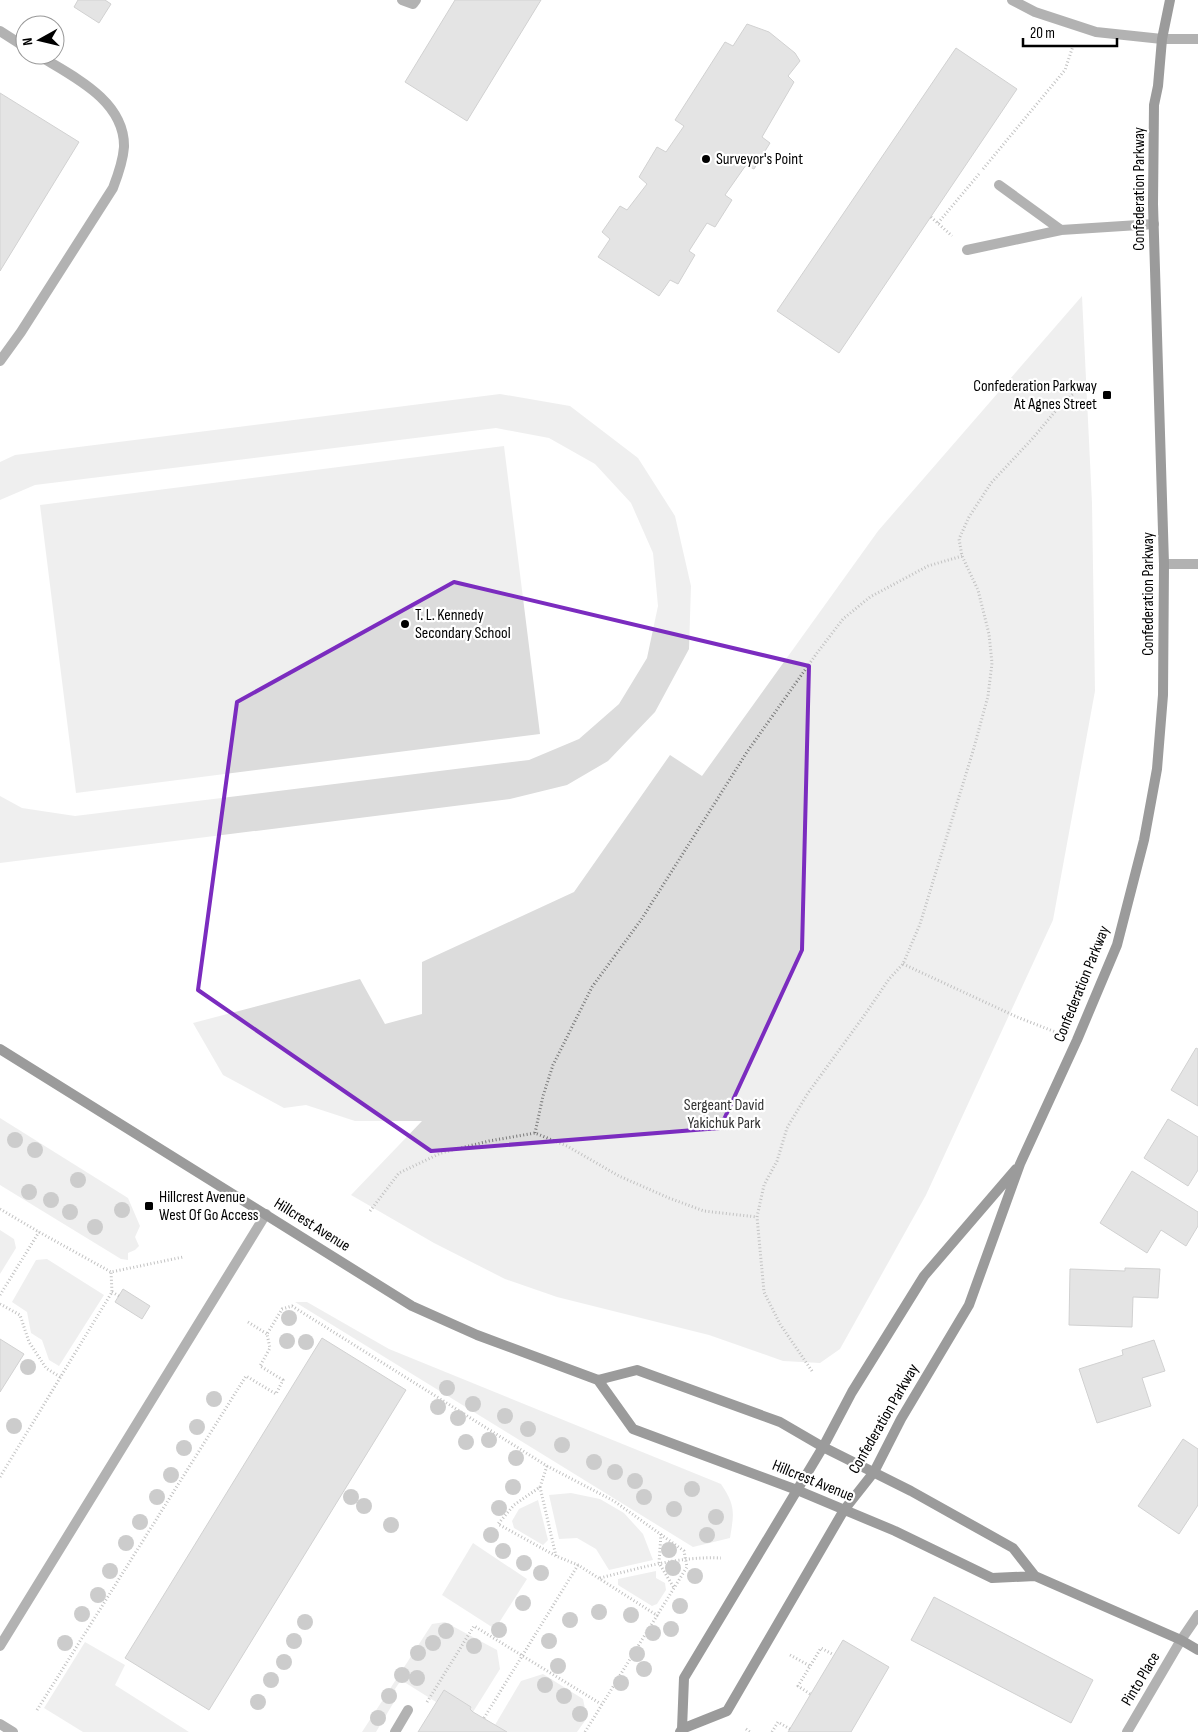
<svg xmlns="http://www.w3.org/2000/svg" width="1198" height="1732" font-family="'Sofia Sans Condensed',sans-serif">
	<rect width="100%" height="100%" fill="#fff"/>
	<path fill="#dcdcdc" d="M1082 296 1092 503 1095 691 1053 920 926 1195 840 1349 820 1363 783 1361 709 1335 557 1297 505 1279 434 1243 351 1195 422 1121H355L306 1105 284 1108 223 1075 193 1023 360 979 385 1024 422 1014V962L574 892 670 755 702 776 878 531Z
		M500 394 570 406 638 458 675 516 691 586 689 649 655 712 608 761 567 785 510 799 0 863V796L22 808 75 816 529 760 579 739 619 704 647 658 658 606 653 553 631 503 595 464 549 438 496 428 35 485 0 500V462L15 455Z
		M504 446 540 734 76 793 40 505Z
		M0 1118 128 1198 140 1226 135 1237 139 1246 135 1250 128 1253V1260L121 1259 0 1185Z
		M0 1230 14 1239 16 1248 0 1274Z
		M47 1259 104 1295 59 1366 49 1360 42 1340 31 1333 27 1312 12 1302 36 1260Z
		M295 1302H307L389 1349 721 1484C736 1506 734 1513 730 1538L693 1547Z
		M571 1493 600 1499 624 1513 643 1534 653 1560 609 1570 596 1549 577 1538 559 1539 549 1495Z
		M538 1500 548 1540 543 1545 514 1528 512 1521 519 1509Z
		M473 1543 527 1579 495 1629 442 1595Z
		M656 1571V1578L665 1583 666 1590 657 1604 652 1606 618 1585V1579Z
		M445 1622 497 1650 500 1669 473 1712 470 1709 471 1707 444 1690 436 1702 401 1680 395 1689 397 1697 376 1732H362L432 1624Z
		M85 1642 125 1665 115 1685 189 1732H83L44 1708Z
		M543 1674 583 1699 587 1718 577 1732H507L495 1725 521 1681Z"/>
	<path fill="#c4c4c4" stroke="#999" d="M78 0H105L111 4 99 23 74 7Z
		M455 0H541L467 121 405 82Z
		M747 24 769 32 795 53 800 61 788 76 794 82 762 137 770 143 754 169 746 165 725 195 732 200 715 227 707 223 689 251 695 255 678 284 670 280 659 296 598 257 610 239 602 232 620 206 627 210 647 184 639 177 657 147 666 152 684 126 675 120 725 42 733 46Z
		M956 48 1017 89 839 353 777 311Z
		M0 93 79 142 0 271Z
		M1196 1048 1198 1049V1106L1171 1090Z
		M1168 1119 1198 1137V1170L1188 1186 1144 1158Z
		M1132 1171 1198 1212V1226L1186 1246 1161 1230 1147 1253 1100 1223Z
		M1125 1268 1160 1269 1158 1298 1133 1297 1132 1327 1069 1325 1070 1269 1125 1271Z
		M123 1289 150 1306 142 1319 115 1302Z
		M322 1338 406 1390 209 1710 125 1658Z
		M0 1339 24 1354 0 1392Z
		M1154 1340 1165 1371 1142 1378 1151 1406 1097 1423 1079 1369 1123 1355 1122 1350Z
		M1183 1439 1198 1449V1505L1179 1534 1138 1506Z
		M934 1597 1093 1680 1071 1723 911 1640Z
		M843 1640 889 1667 851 1732H788Z
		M444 1690 471 1707 470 1709 473 1712 507 1732H418Z"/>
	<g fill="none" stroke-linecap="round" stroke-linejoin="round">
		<path stroke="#777" stroke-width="3" stroke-dasharray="1 2.5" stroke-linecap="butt" d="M983 169 1065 70 1073 46
			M931 217 952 236
			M938 223 979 174
			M903 964 1017 1017 1058 1033
			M535 1133 543 1096 553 1065 592 987 641 920 747 752 817 653 843 619 870 597 928 566 962 556
			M0 1209 39 1232 111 1272
			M370 1211 399 1173 441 1153 489 1141 535 1133 567 1146 619 1176 669 1198 704 1211 757 1217
			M112 1292 119 1296
			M0 1295 39 1232
			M0 1304 20 1315 29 1342 46 1368 60 1377
			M248 1322 267 1334
			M812 1371 780 1324 764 1292 757 1217 764 1185 777 1161 787 1128 808 1093 866 1013 889 979 903 964 920 924 973 751 988 696 992 663 989 634 978 590 962 556 959 539 969 517 991 483 1033 438 1058 408 1078 389 1096 382
			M547 1466 540 1487 514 1505 498 1524 556 1556 578 1565 658 1616
			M0 1477 112 1292 111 1272 183 1257
			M540 1487 556 1556
			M661 1534 659 1563 674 1588
			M600 1578C640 1568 679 1556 721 1558
			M790 1655 810 1666
			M810 1694 798 1686 821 1648 834 1655
			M427 1702 474 1626 601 1704
			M37 1710 246 1376 276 1394 283 1380 260 1366 270 1348 267 1334 282 1309 292 1306 547 1466 614 1501 684 1551 687 1567 585 1732
			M484 1718 578 1565
			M746 1729 750 1732
			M772 1732 778 1722 790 1729"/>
		<path stroke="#555" stroke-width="10" d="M402 0 413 4 416 0
			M0 31 25 47
			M1162 39H1198
			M999 185 1061 230
			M967 250 1061 230 1154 224
			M0 361 21 332 113 188C118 175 123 161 124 147 125 100 72 76 38 55
			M1164 564H1198
			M0 1646 266 1214
			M0 1724 13 1732
			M395 1732 408 1710"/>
		<path stroke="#555" stroke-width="10" d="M1012 0 1035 12 1096 32 1162 39
			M1127 1732 1181 1640 1198 1615"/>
		<path stroke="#222" stroke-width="10" d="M0 1049 412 1306 477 1335 598 1380 637 1370 780 1422 823 1447 911 1491 1013 1548 1035 1576 1181 1640 1198 1650
			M598 1380 633 1429 797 1490 895 1531 992 1578 1035 1576
			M682 1729 727 1711 844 1510 874 1472 901 1419 969 1305 1020 1164 1077 1040 1117 945 1144 840 1157 769 1163 695 1164 564 1153 204 1154 105 1158 86 1162 39 1170 0
			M680 1732 682 1729 684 1678 823 1447 852 1392 924 1276 1016 1169"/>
	</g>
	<g fill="#8f8f8f">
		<circle cx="15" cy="1140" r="8"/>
		<circle cx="35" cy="1150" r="8"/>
		<circle cx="78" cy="1180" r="8"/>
		<circle cx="29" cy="1192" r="8"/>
		<circle cx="51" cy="1200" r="8"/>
		<circle cx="122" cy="1210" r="8"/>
		<circle cx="70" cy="1212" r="8"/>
		<circle cx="95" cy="1227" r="8"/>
		<circle cx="289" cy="1318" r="8"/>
		<circle cx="287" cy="1341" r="8"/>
		<circle cx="306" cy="1342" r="8"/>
		<circle cx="28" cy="1367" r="8"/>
		<circle cx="447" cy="1388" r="8"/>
		<circle cx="214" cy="1399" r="8"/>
		<circle cx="473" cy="1404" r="8"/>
		<circle cx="438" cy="1407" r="8"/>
		<circle cx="505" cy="1416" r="8"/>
		<circle cx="458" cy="1418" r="8"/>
		<circle cx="14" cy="1426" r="8"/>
		<circle cx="197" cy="1427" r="8"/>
		<circle cx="528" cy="1429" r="8"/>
		<circle cx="489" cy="1440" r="8"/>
		<circle cx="466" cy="1442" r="8"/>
		<circle cx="562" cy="1445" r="8"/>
		<circle cx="184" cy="1448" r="8"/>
		<circle cx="516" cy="1458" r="8"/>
		<circle cx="594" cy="1462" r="8"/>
		<circle cx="615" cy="1472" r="8"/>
		<circle cx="171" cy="1475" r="8"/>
		<circle cx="635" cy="1481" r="8"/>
		<circle cx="513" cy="1487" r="8"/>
		<circle cx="692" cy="1489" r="8"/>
		<circle cx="157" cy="1497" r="8"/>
		<circle cx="351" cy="1497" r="8"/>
		<circle cx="644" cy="1497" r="8"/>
		<circle cx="364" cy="1506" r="8"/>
		<circle cx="499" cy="1508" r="8"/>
		<circle cx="674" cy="1509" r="8"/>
		<circle cx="716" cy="1517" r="8"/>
		<circle cx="140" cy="1522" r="8"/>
		<circle cx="391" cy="1525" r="8"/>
		<circle cx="491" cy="1535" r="8"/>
		<circle cx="707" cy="1535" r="8"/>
		<circle cx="126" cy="1543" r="8"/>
		<circle cx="669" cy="1550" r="8"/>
		<circle cx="503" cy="1551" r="8"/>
		<circle cx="524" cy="1563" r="8"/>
		<circle cx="673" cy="1568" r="8"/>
		<circle cx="110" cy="1571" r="8"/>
		<circle cx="541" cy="1573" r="8"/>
		<circle cx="695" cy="1576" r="8"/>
		<circle cx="98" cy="1595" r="8"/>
		<circle cx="523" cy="1603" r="8"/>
		<circle cx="680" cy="1606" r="8"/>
		<circle cx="599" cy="1612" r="8"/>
		<circle cx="82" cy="1614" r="8"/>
		<circle cx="631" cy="1615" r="8"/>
		<circle cx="570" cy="1620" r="8"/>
		<circle cx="305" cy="1622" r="8"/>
		<circle cx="671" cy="1629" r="8"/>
		<circle cx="499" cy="1630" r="8"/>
		<circle cx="446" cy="1631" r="8"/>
		<circle cx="653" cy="1633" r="8"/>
		<circle cx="294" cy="1641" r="8"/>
		<circle cx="549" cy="1641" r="8"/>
		<circle cx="65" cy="1643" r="8"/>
		<circle cx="433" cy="1643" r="8"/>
		<circle cx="474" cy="1646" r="8"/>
		<circle cx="418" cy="1653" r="8"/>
		<circle cx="637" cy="1654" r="8"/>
		<circle cx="284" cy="1662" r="8"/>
		<circle cx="558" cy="1666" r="8"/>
		<circle cx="644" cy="1669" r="8"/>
		<circle cx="402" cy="1675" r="8"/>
		<circle cx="417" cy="1678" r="8"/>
		<circle cx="271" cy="1680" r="8"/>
		<circle cx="621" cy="1683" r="8"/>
		<circle cx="545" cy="1685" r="8"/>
		<circle cx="389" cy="1696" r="8"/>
		<circle cx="564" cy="1696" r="8"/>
		<circle cx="258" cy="1702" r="8"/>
		<circle cx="580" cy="1714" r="8"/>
		<circle cx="378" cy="1718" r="8"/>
	</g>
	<path d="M0 0H1198V1732H0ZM454 582 809 666 802 950 720 1128 431 1151 198 990 237 702Z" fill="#fff" fill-opacity=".55" fill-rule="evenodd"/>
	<path fill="none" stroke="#7b2cbf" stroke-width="4" stroke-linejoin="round" d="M454 582 809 666 802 950 720 1128 431 1151 198 990 237 702Z"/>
	<g fill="#000" stroke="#fff" stroke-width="2">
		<circle cx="706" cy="159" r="5"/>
		<rect x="1102" y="390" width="10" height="10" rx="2.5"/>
		<circle cx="405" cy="624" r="5"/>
		<rect x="144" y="1201" width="10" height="10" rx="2.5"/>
	</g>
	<g text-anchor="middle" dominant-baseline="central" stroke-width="4.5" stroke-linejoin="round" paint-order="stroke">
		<g font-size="16" fill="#000" stroke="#fff" text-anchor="start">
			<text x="716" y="159">Surveyor's Point</text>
			<text x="1097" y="386" text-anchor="end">Confederation Parkway<tspan x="1097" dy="18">At Agnes Street</tspan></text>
			<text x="415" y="615">T. L. Kennedy<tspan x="415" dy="18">Secondary School</tspan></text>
			<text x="159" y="1197">Hillcrest Avenue<tspan x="159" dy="18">West Of Go Access</tspan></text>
		</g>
		<g font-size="16" fill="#000" stroke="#fff">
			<text transform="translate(1139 189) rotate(-90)">Confederation Parkway</text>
			<text transform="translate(1148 594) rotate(-90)">Confederation Parkway</text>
			<text transform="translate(1082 984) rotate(-68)">Confederation Parkway</text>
			<text transform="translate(312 1225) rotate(32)">Hillcrest Avenue</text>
			<text transform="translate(884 1419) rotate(-60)">Confederation Parkway</text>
			<text transform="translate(813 1481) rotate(22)">Hillcrest Avenue</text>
			<text transform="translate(1141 1679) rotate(-59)">Pinto Place</text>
		</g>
		<g font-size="16" fill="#333" stroke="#fff">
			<text x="724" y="1105">Sergeant David<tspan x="724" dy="18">Yakichuk Park</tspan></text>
		</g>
	</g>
	<g transform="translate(40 40) rotate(262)"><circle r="24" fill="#ffffff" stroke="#999999"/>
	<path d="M0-4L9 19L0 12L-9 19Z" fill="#000000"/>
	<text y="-8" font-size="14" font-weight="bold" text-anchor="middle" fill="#000000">N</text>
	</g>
	<path d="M1023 38v8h94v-8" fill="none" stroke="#000000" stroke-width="2.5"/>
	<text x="1030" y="38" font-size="15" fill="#000000" stroke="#ffffff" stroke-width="4" paint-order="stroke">20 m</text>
</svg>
